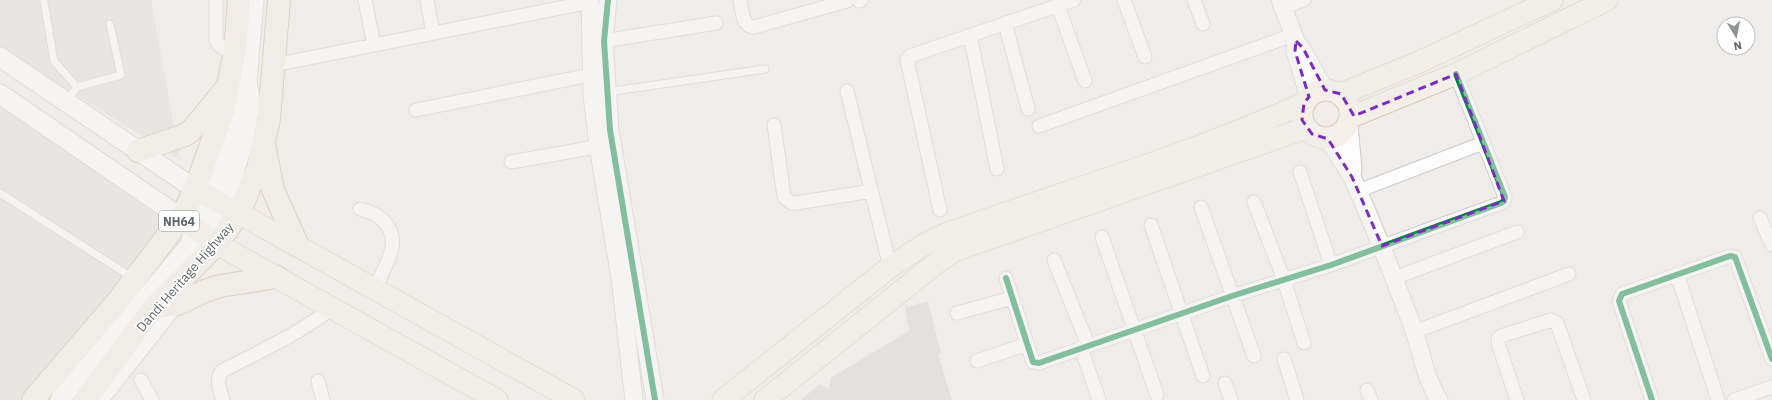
<svg xmlns="http://www.w3.org/2000/svg" width="1772" height="400" font-family="'IBM Plex Sans',sans-serif">
	<rect width="100%" height="100%" fill="#efece9"/>
	<path fill="#dfdcd9" d="M0 0H151L180 160 0 47Z
		M0 101 173 219 24 400H0Z"/>
	<path fill="#d5d3d2" d="M928 301 941 353 938 354 952 400H801L819 384 829 389 830 378 909 331 905 308Z"/>
	<g fill="none" stroke-linecap="round" stroke-linejoin="round">
		<g stroke="#cbcbcb" stroke-width="9">
			<path id="service" d="M44 1 54 61 77 87
				M607 92 765 69
				M67 101 77 87 121 75 110 24
				M0 193 133 278"/>
		</g>
		<g stroke="#cbcbcb" stroke-width="15">
			<path id="minor" d="M216 0V40C220 49 226 49 235 50
				M365 0 374 45
				M427 0 433 33
				M740 0C742 9 742 27 754 27L847 1
				M1124 0 1145 57
				M1194 0 1203 24
				M859 1 861 0
				M1058 6 1085 81
				M1283 7 1304 0
				M1005 23 1028 109
				M970 35 997 169
				M604 41 716 23
				M274 65 590 2
				M847 91 890 267
				M416 110 600 73
				M774 125 784 197 792 203H796L872 191
				M1039 126 1293 35
				M511 162 607 145
				M1300 172 1331 265
				M1358 191 1483 143
				M1254 202 1284 280 1304 343
				M1201 207 1254 356
				M360 209C366 211 376 213 380 218 406 239 385 265 375 288
				M940 210 907 60 910 56 1074 0
				M1760 218 1772 245
				M1151 225 1203 376
				M1102 237 1157 395
				M1054 260 1088 345
				M1677 274 1718 400
				M1006 278 1033 362 1039 363 1232 296 1331 265 1501 203 1504 201 1505 197 1456 74
				M1394 278 1517 232
				M957 313 1012 298
				M1414 332 1569 274
				M1081 348 1099 400
				M1284 359 1297 400
				M977 361 1027 344
				M141 380 152 400
				M318 381 323 400
				M1225 383 1231 400
				M1367 390 1371 400
				M102 400 178 304
				M223 400C220 390 215 380 222 371 260 351 299 334 332 308
				M1517 400 1498 343V339L1501 336 1551 320 1557 323 1584 400
				M1652 400 1619 301 1622 294 1730 256 1735 257 1772 359
				M1734 400 1772 387"/>
		</g>
		<g stroke="#cbcbcb" stroke-width="19">
			<path id="tertiary" d="M590 0 592 95 598 146 620 278 634 400
				M608 0 604 41 610 130 655 400
				M1280 0 1296 41 1295 51 1309 97
				M1300 46 1325 90
				M1349 125 1353 168 1352 177C1374 226 1393 275 1412 325 1421 350 1425 378 1439 400
				M1328 139 1352 177"/>
		</g>
		<g stroke="#cbcbcb" stroke-width="21">
			<path id="secondary" d="M0 57 195 189
				M0 94 181 218
				M191 242C194 225 203 212 209 196 223 159 228 118 247 82
				M60 400 190 245 206 236 224 205 243 144 251 102 247 82 254 0"/>
		</g>
		<g stroke="#d7c9b7" stroke-width="23">
			<path id="primary" d="M1302 114a24 24 0 1 1 48 0a24 24 0 1 1-48 0Z
				M1341 94 1417 63 1552 0
				M1351 117 1456 74 1607 0
				M195 189 574 400
				M181 218 217 244 497 400
				M723 400 890 267 925 244 946 234C1065 191 1188 156 1304 103
				M765 400 935 264 954 251 1306 128"/>
		</g>
		<g stroke="#c7b195" stroke-width="24">
			<path id="trunk" d="M265 149 273 190 298 246
				M138 151 185 135 192 130 224 91
				M153 308 178 304 205 291 220 286 277 277
				M33 400 118 301 181 218 195 189 223 112 235 50 239 0
				M85 400 153 308 217 244 239 213 258 168 269 119 279 0"/>
		</g>
		<use href="#service" stroke="#fdfcfc" stroke-width="7"/>
		<use href="#minor" stroke="#fdfcfc" stroke-width="13"/>
		<use href="#tertiary" stroke="#fdfcfc" stroke-width="17"/>
		<use href="#secondary" stroke="#fdfcfc" stroke-width="19"/>
		<use href="#primary" stroke="#f4f0e9" stroke-width="21"/>
		<use href="#trunk" stroke="#f2eee6" stroke-width="22"/>
		<g stroke="#fff" stroke-width="8">
			<path id="cycleway" d="M608 0 604 41 610 130 655 400
				M1006 278 1033 362 1039 363 1232 296 1331 265 1501 203 1504 201 1505 197 1456 74
				M1652 400 1619 301 1622 294 1730 256 1735 257 1772 359"/>
		</g>
		<use href="#cycleway" stroke="#00873e" stroke-width="6"/>
	</g>
	<path d="M0 0H1772V400H0ZM1296 41 1303 48 1325 90 1341 94 1354 116 1456 74 1504 201 1382 246 1352 177 1328 139 1312 134 1302 120 1304 103 1309 97 1295 51Z" fill="#efece9" fill-opacity=".55" fill-rule="evenodd"/>
	<path fill="none" stroke="#7b2cbf" stroke-width="3" stroke-dasharray="8 5" stroke-linejoin="round" d="M1296 41 1303 48 1325 90 1341 94 1354 116 1456 74 1504 201 1382 246 1352 177 1328 139 1312 134 1302 120 1304 103 1309 97 1295 51Z"/>
	<g text-anchor="middle" dominant-baseline="central" stroke-width="3.5" stroke-linejoin="round" paint-order="stroke">
		<rect fill="#fff" stroke="#8e9295" stroke-width="1" x="159" y="211" width="40" height="20" rx="3"/>
		<g font-size="12" font-weight="bold" fill="#5e6467">
			<text x="179" y="221">NH64</text>
		</g>
		<g font-size="13" fill="#5e6467" stroke="#fff">
			<text transform="translate(185 277) rotate(-49)">Dandi Heritage Highway</text>
		</g>
	</g>
	<g transform="translate(1736 36) rotate(170)"><circle r="19" fill="#ffffff" stroke="#bfc1c2"/>
	<path d="M0-3L7 15L0 10L-7 15Z" fill="#919494"/>
	<text y="-6" font-size="11" font-weight="bold" text-anchor="middle" fill="#5e6467">N</text>
	</g>
</svg>
